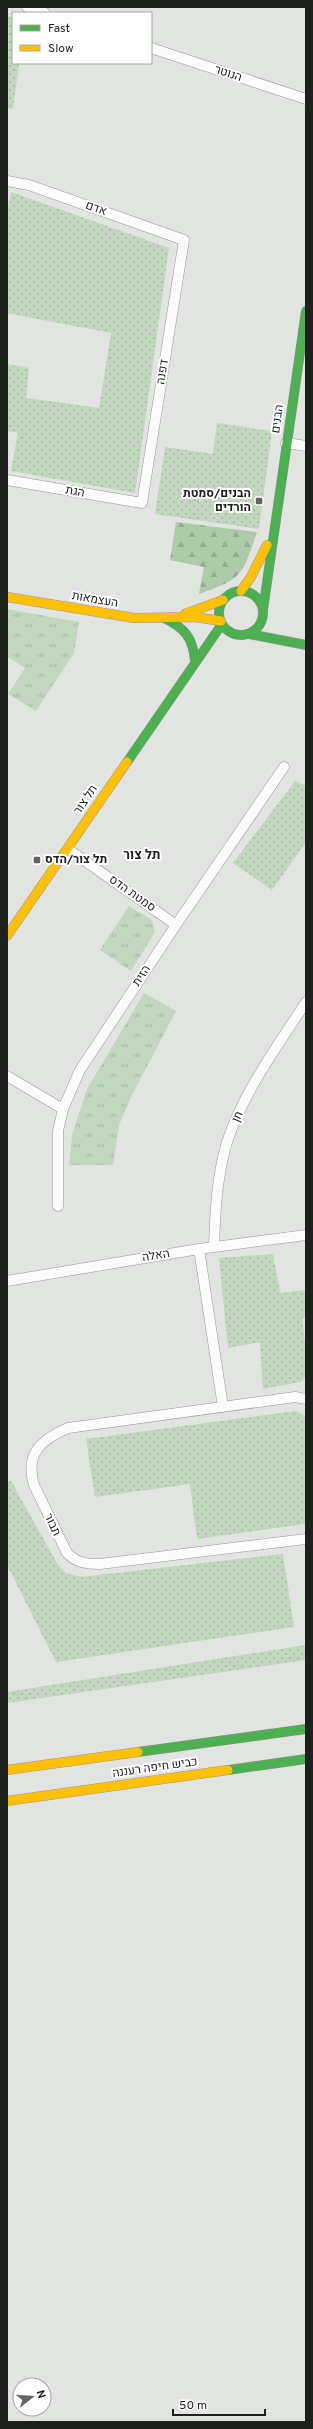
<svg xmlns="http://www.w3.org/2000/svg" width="313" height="2429" font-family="Overpass,Heebo,sans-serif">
	<defs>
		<pattern id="grass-dots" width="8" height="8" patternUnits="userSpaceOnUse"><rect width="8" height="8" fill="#c1d7be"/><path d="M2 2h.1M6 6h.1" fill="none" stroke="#a5b8a3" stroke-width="1.8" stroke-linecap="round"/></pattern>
		<pattern id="forest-firs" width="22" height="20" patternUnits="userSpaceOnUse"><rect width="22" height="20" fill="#adcaa9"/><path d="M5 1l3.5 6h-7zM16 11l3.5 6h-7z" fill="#94ad91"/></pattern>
		<pattern id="park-tufts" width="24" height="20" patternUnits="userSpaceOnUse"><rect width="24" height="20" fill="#c1d7be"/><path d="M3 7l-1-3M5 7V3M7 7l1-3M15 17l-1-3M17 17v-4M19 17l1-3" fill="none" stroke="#a5b8a3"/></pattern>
	</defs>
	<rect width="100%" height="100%" fill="#e1e4e0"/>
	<path fill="url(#grass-dots)" d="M7 16 13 18V63H19L13 109 7 108Z
		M11 192 169 248 135 493 11 471 18 433 7 431V364L29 368 26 398 99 408 111 333 7 313V213Z
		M217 423 272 431 259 529 155 514 165 447 213 454Z
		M295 781 306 786V842L272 890 233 863Z
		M273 1254 280 1293 306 1290V1284V1318H302L306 1351V1377L300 1382 263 1389 260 1342 228 1348 219 1258Z
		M296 1411 306 1417 305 1524 197 1539 190 1484 95 1497 86 1439Z
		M11 1481 58 1565 66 1573 81 1577 283 1554 294 1627 56 1662 7 1565V1482Z
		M306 1645V1660L7 1703V1692Z"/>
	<path fill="url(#forest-firs)" d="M176 522 257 532C242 575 244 578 199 594L204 567 170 560Z"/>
	<path fill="url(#park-tufts)" d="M7 609 79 622 74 653 36 711 8 694 25 668 7 656Z
		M129 906 152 920 155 932 131 971 100 950Z
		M144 993 176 1011 131 1097 119 1125 113 1165H69L72 1135 87 1089Z"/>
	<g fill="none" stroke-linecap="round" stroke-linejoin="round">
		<g stroke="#979997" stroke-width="11">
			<path id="street" d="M27 7 45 13
				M151 48 306 99
				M7 181 29 185 184 240 142 503 7 480
				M286 443 306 446
				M68 849 176 925
				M7 1076 63 1109
				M58 1206V1131L63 1109 80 1070 176 925 284 767
				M214 1247C215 1212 217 1176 227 1142 244 1091 277 1047 306 1002
				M199 1249 223 1407
				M7 1281 199 1249 306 1235
				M306 1399 295 1397 68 1428C40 1440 25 1454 34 1485L67 1553C77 1563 86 1564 100 1564L306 1539"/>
		</g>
		<g stroke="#979997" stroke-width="10">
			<path id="fast" d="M219 613a22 22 0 1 1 44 0a22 22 0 1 1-44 0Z
				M263 610 306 311
				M164 618C185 628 193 638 195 661
				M249 634 306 645
				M127 762 222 624
				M138 1752 306 1729
				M228 1770 306 1759"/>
		</g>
		<g stroke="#979997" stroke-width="10">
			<path id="slow" d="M241 591 251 577 267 545
				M7 597 134 618 195 617 221 621
				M185 614 223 600
				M7 936 127 762
				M7 1770 138 1752
				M7 1801 228 1770"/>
		</g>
		<use href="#street" stroke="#fafbfa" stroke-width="10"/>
		<use href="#fast" stroke="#4caf50" stroke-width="9"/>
		<use href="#slow" stroke="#ffc107" stroke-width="9"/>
	</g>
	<g fill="#626562" stroke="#fff" stroke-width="1.5">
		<rect x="255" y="497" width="8" height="8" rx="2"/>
		<rect x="33" y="856" width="8" height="8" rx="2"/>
	</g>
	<g text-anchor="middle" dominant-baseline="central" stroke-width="4" stroke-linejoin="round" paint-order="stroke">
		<g font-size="12" fill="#1e201e" stroke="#fff">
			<text transform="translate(228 74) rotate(18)">הנוטר</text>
			<text transform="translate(96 209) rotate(19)">אדם</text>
			<text transform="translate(163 372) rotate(-81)">דפנה</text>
			<text transform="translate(278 419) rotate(-82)">הבנים</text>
			<text transform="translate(75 492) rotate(10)">הגת</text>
			<text transform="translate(95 600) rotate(10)">העצמאות</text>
			<text transform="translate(86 800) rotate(-56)">תל צור</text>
			<text transform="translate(132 894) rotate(35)">סמטת הדס</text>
			<text transform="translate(142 976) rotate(-56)">הזית</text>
			<text transform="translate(238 1117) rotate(-66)">חן</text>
			<text transform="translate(156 1256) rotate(-9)">האלה</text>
			<text transform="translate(52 1525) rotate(64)">תבור</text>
			<text transform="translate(155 1768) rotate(-8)">כביש חיפה רעננה</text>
		</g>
		<g font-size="12" font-weight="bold" fill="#1e201e" stroke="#fff" text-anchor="end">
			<text x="251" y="494">הבנים/סמטת<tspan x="251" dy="14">הורדים</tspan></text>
			<text x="45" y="860" text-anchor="start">תל צור/הדס</text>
		</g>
		<g font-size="13" font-weight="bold" fill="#1e201e" stroke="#fff">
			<text x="142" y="856">תל צור</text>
		</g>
	</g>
	<rect width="313" height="2429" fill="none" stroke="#1e201e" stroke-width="16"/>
	<rect x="12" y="12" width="140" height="52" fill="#ffffff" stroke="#a5a6a5"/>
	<rect x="20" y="25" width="20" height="6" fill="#4caf50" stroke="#a5a6a5"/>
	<text x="48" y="32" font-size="12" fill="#1e201e">Fast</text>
	<rect x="20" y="45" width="20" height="6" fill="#ffc107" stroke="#a5a6a5"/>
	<text x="48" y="52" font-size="12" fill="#1e201e">Slow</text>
	<g transform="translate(32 2397) rotate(73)"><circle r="19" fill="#ffffff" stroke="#a5a6a5"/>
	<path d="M0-3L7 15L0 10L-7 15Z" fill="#626562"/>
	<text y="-6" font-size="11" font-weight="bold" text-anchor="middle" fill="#1e201e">N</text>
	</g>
	<path d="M173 2409v6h92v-6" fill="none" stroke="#1e201e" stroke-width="2"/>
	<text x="179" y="2409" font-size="12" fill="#1e201e" stroke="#ffffff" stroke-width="3" paint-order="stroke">50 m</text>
</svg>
